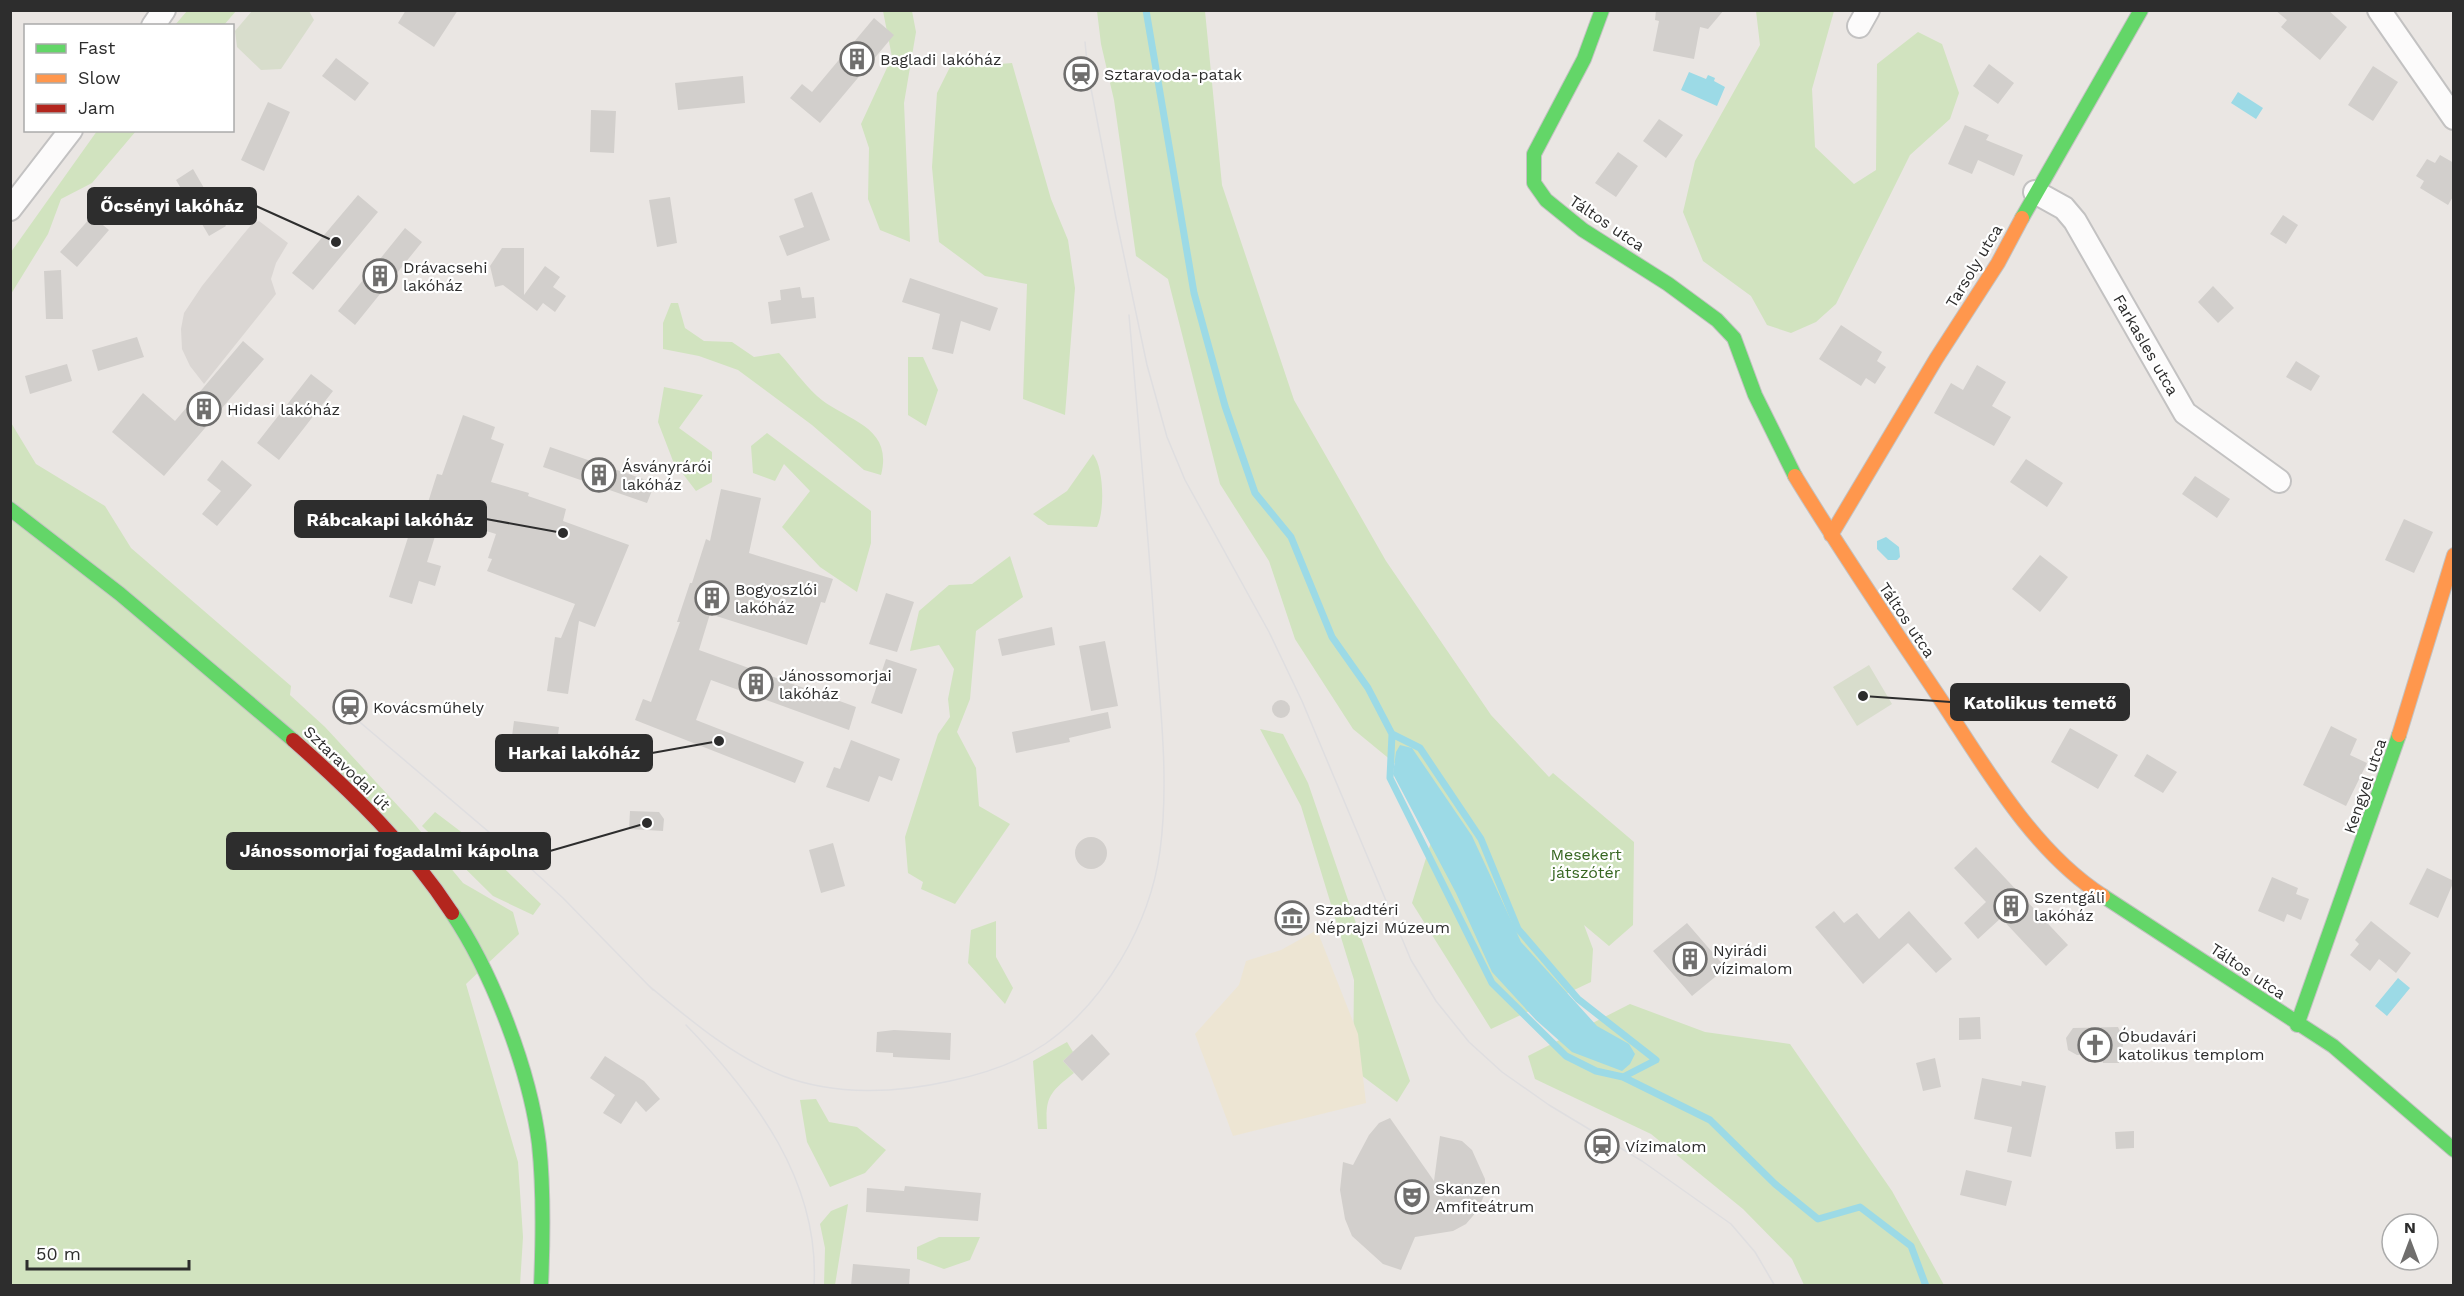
<svg xmlns="http://www.w3.org/2000/svg" width="2464" height="1296" font-family="'Work Sans',sans-serif">
	<rect width="100%" height="100%" fill="#eae6e3"/>
	<path fill="#d1e3bf" d="M187 11V10L236 11 224 25H175Z
		M883 11H912L916 32 904 103 910 242 880 230 868 199 869 148 861 124 892 57Z
		M1097 11H1205L1222 185 1294 400 1386 561 1491 715 1549 777 1553 773 1634 842 1633 925 1609 946 1584 925 1593 949 1591 982 1491 1029 1412 903 1436 826 1409 775 1353 729 1295 639 1269 561 1220 484 1168 279 1136 256 1114 100 1101 44Z
		M1756 11H1834L1812 89 1815 147 1854 184 1876 170 1877 64 1918 32 1942 44 1959 93 1950 119 1910 155 1836 304 1816 322 1791 333 1767 325 1751 296 1703 261 1683 212 1695 161 1760 45Z
		M956 55 988 65 1012 63 1051 199 1068 240 1075 288 1065 415 1023 399 1027 284 985 276 939 242 932 167 937 93Z
		M97 131H136L92 183 61 199 48 234 11 294V252Z
		M671 303H678L685 328 704 341 732 342 754 357 779 353C792 367 803 383 817 396 845 421 894 425 881 475L864 470 812 425 738 370 699 356 663 349V323Z
		M908 357H923L938 390 926 426 908 415Z
		M664 387 703 395 679 428 712 452V482L696 491 673 461 658 422Z
		M10 421 36 464 105 506 131 548 291 686 290 695 325 727 412 821 463 883 513 912 519 934 466 984 518 1162 523 1237 520 1285H11Z
		M767 433 871 511V543L857 592 820 567 782 527 810 491 784 464 775 481 753 473 751 446Z
		M1093 454C1104 468 1105 511 1097 527L1048 525 1033 514 1067 491Z
		M1010 556 1023 597 976 631 970 699 957 732 976 768 979 806 1010 824 955 904 921 889 923 882 908 873 905 837 938 734 950 717 948 699 954 669 939 645 910 651 919 611 949 585 972 584Z
		M1260 729 1283 734 1308 783 1410 1081 1397 1102 1353 1069 1354 980 1301 806Z
		M435 812 485 850 541 904 533 915 493 896 422 826Z
		M996 921V957L1013 988 1005 1004 968 963 971 930Z
		M1630 1004 1705 1032 1790 1044 1892 1191 1944 1285H1804L1792 1259 1743 1209 1651 1134 1535 1079 1528 1056Z
		M1067 1042 1073 1052 1063 1061 1074 1073C1049 1093 1045 1097 1047 1129H1038L1033 1061Z
		M816 1099 829 1122 857 1127 886 1150 865 1173 830 1187 807 1142 800 1100Z
		M848 1204 835 1285H824L825 1248 820 1224 831 1211Z
		M939 1237H980L970 1260 944 1269 917 1259V1247Z"/>
	<path fill="#ede5d3" d="M1317 930 1358 1034 1366 1103 1233 1136 1195 1034 1239 985 1246 961 1281 950Z"/>
	<path fill="#d8ddcc" d="M252 11H309L314 20 281 69 261 70 237 47 235 31Z
		M1869 665 1892 704 1857 726 1833 687Z"/>
	<path fill="#dad6d3" d="M259 221 288 243 276 263 271 279 276 294 204 384 190 366 182 349 181 329 184 313 202 286 241 237 252 224Z"/>
	<path fill="#9cdae6" d="M1689 72 1706 79 1708 75 1715 78 1714 81 1725 87 1717 106 1681 90Z
		M2238 92 2263 108 2256 119 2231 103Z
		M1886 537 1899 547 1900 557 1897 560H1888L1877 549V541Z
		M1400 745 1412 748 1472 836 1521 942 1597 1026 1629 1044 1635 1054 1630 1064 1622 1071 1572 1052 1536 1020 1492 972 1456 893 1393 774 1396 752Z
		M2398 978 2410 988 2387 1016 2375 1006Z"/>
	<g fill="none" stroke-linecap="round" stroke-linejoin="round">
		<path stroke="#9cdae6" stroke-width="7" d="M1146 10 1194 293 1225 406 1255 493 1291 537 1332 637 1368 688 1392 734 1420 748 1481 839 1518 929 1578 999 1656 1060 1623 1077 1710 1120 1775 1184 1818 1219 1860 1207 1911 1246 1926 1286
			M1392 734 1390 778 1492 983 1566 1056 1596 1071 1623 1077"/>
	</g>
	<path fill="#d2cfcc" d="M406 10H458L434 47 398 23Z
		M1656 10H1724L1708 29 1700 27 1694 59 1653 51 1659 21 1655 20Z
		M2275 10H2328L2347 27 2320 60 2281 27 2287 20Z
		M874 18 894 35 820 123 790 98 802 84 812 92Z
		M336 58 369 83 355 101 322 76Z
		M1989 64 2014 83 1998 104 1973 86Z
		M2373 66 2398 82 2373 121 2348 105Z
		M743 76 745 103 678 110 675 83Z
		M268 102 290 112 264 171 241 160Z
		M591 110 616 111 614 153 590 152Z
		M1659 119 1683 135 1666 158 1643 141Z
		M1965 125 1989 135 1986 140 2023 155 2014 176 1978 160 1972 174 1948 164Z
		M1618 152 1638 166 1616 197 1595 183Z
		M2440 155 2454 163V195L2448 205 2420 188 2424 181 2416 176 2427 159 2435 163Z
		M193 169 226 226 209 236 176 180Z
		M812 192 830 240 787 256 779 236 804 227 794 199Z
		M358 195 378 212 313 290 292 273Z
		M670 197 677 243 657 247 649 200Z
		M2283 215 2298 225 2286 244 2270 234Z
		M92 216 109 230 77 267 60 252Z
		M405 228 422 242 355 325 338 311Z
		M502 248H524V295L545 266 560 277 553 287 566 296 555 312 543 303 537 311 503 285 495 287 490 266Z
		M61 270 63 319H46L44 271Z
		M910 278 998 308 990 331 961 321 953 354 932 349 940 314 902 302Z
		M2213 286 2234 308 2218 323 2198 302Z
		M800 287 802 298 814 297 816 318 771 324 768 302 781 300 780 290Z
		M1841 325 1882 352 1877 361 1886 367 1875 384 1866 378 1861 386 1819 359Z
		M137 337 144 357 98 371 92 350Z
		M243 341 264 359 164 476 112 432 143 393 175 421Z
		M2296 361 2320 376 2311 391 2286 377Z
		M67 364 72 381 30 394 25 376Z
		M1977 365 2006 382 1992 406 2011 417 1994 446 1934 413 1951 383 1963 390Z
		M311 374 333 391 279 460 257 443Z
		M463 415 495 427 491 439 504 444 491 482 529 493 528 496 566 509 563 521 629 545 595 627 579 621 568 694 547 691 555 637 561 638 575 604 487 571 492 559 488 558 496 534 441 517 427 562 441 566 435 586 419 581 412 604 389 597 411 528 419 531 437 474 442 475Z
		M550 447 655 483 647 503 543 467Z
		M2026 459 2063 483 2047 507 2010 482Z
		M222 460 252 485 217 526 202 514 221 491 207 480Z
		M2195 476 2230 499 2217 518 2182 494Z
		M721 489 761 498 749 553 833 579 825 603 821 602 807 645 710 614 699 650 856 707 849 730 711 680 696 720 804 762 795 783 635 720 643 699 651 702 680 622H677L690 583H692L706 539 710 541Z
		M2404 519 2433 532 2414 573 2385 560Z
		M2040 555 2068 577 2040 612 2012 589Z
		M886 593 914 602 897 652 869 644Z
		M1052 627 1055 645 1002 656 998 639Z
		M1105 641 1118 706 1091 711 1079 646Z
		M886 659 917 669 902 714 871 703Z
		M1272 709a9 9 0 1 1 18 0a9 9 0 1 1-18 0Z
		M1108 712 1111 728 1069 738 1070 742 1016 753 1012 732Z
		M514 721 559 727 556 750 511 744Z
		M2331 726 2357 739 2350 755 2367 763 2346 806 2303 785Z
		M2070 728 2118 755 2098 789 2051 762Z
		M851 740 900 759 892 781 879 776 869 802 826 787 834 767 840 769Z
		M2147 754 2177 772 2163 793 2134 776Z
		M630 811 659 812 664 819 663 831 629 829Z
		M1075 853a16 16 0 1 1 32 0a16 16 0 1 1-32 0Z
		M833 843 845 886 821 893 809 850Z
		M1976 847 2068 945 2046 966 2001 918 1978 939 1964 923 1986 902 1954 868Z
		M2427 868 2454 881 2438 918 2409 904Z
		M2272 877 2298 888 2296 894 2309 899 2301 920 2287 914 2284 922 2258 911Z
		M1834 911 1844 923 1857 913 1879 939 1909 911 1952 959 1936 973 1908 943 1863 984 1815 927Z
		M2371 921 2411 953 2396 973 2379 959 2370 971 2350 955 2359 944 2355 940Z
		M1687 923 1726 968 1692 996 1653 951Z
		M1980 1017 1981 1039 1959 1040V1018Z
		M2118 1027 2124 1040 2119 1063H2103L2100 1054 2077 1055 2068 1050 2066 1038 2073 1028Z
		M894 1030 951 1033 950 1060 893 1057V1053L876 1052 877 1032Z
		M1092 1034 1110 1054 1082 1081 1063 1061Z
		M605 1056 644 1081 660 1099 646 1112 636 1101 621 1124 603 1113 615 1095 590 1078Z
		M1935 1058 1941 1087 1923 1091 1916 1063Z
		M1982 1078 2021 1086 2022 1081 2046 1086 2031 1157 2007 1152 2012 1127 1974 1119Z
		M1390 1118 1434 1181 1440 1136 1462 1141 1472 1150 1485 1179V1193L1478 1210 1466 1224 1453 1231 1415 1237 1401 1270 1383 1264 1352 1236 1345 1219 1340 1190 1343 1162 1353 1165 1369 1135 1379 1123Z
		M2134 1131V1148L2116 1149 2115 1132Z
		M1966 1170 2012 1181 2006 1206 1960 1195Z
		M905 1186 981 1193 978 1221 866 1212 867 1188 904 1191Z
		M853 1264 910 1269 909 1286H851Z"/>
	<g fill="none" stroke-linecap="round" stroke-linejoin="round">
		<g stroke="#c3c2c2" stroke-width="26">
			<path id="street" d="M2379 10 2454 118
				M153 26 164 10
				M1859 26 1868 10
				M2035 192 2064 208 2075 221 2185 413 2279 481
				M10 209 71 130"/>
		</g>
		<g stroke="#c3c2c2" stroke-width="16">
			<path id="fast" d="M1602 10 1584 59 1534 154V183L1546 200 1583 230 1668 284 1717 320 1734 338 1755 395 1795 476
				M2022 218 2141 10
				M10 509 120 594 293 740
				M2103 896 2333 1046 2454 1150
				M452 913C493 974 530 1071 539 1144 544 1191 543 1239 541 1286
				M2297 1025 2399 735"/>
		</g>
		<g stroke="#c3c2c2" stroke-width="16">
			<path id="slow" d="M1795 476C1840 550 1889 622 1937 694 1983 763 2031 850 2103 896
				M1831 535 1936 359 1998 263 2022 218
				M2399 735 2454 555"/>
		</g>
		<g stroke="#c3c2c2" stroke-width="16">
			<path id="jam" d="M293 740C352 792 409 847 452 913"/>
		</g>
		<use href="#street" stroke="#fcfbfb" stroke-width="22"/>
		<use href="#fast" stroke="#63d668" stroke-width="14"/>
		<use href="#slow" stroke="#ff974d" stroke-width="14"/>
		<use href="#jam" stroke="#b3261e" stroke-width="14"/>
		<path stroke="#dfdee0" stroke-width="1.5" d="M1085 42 1088 73 1116 218 1147 365 1167 437 1185 480 1269 632 1302 701 1411 960 1436 1001 1469 1042 1502 1072 1549 1105 1642 1161 1731 1224 1755 1252 1775 1286
			M335 701 516 855 563 898 653 990
			M648 985C689 1019 733 1057 783 1076 836 1096 897 1093 950 1081 984 1074 1017 1063 1045 1044 1105 1002 1150 924 1160 851 1170 776 1159 697 1154 622 1147 520 1138 417 1129 315
			M686 1025C755 1096 820 1181 814 1286"/>
	</g>
	<defs>
		<g id="building-ring" transform="scale(1.725)"><circle r="9.5" fill="#fff" stroke="#6f6e6d" stroke-width="1.5"/><path d="M-4-6H4V6H1V3H-1V6H-4ZM-2.5-4.3h1.7v1.8h-1.7ZM.8-4.3h1.7v1.8H.8ZM-2.5-1h1.7V.8h-1.7ZM.8-1h1.7V.8H.8Z" fill="#6f6e6d"/></g>
		<g id="station-ring" transform="scale(1.725)"><circle r="9.5" fill="#fff" stroke="#6f6e6d" stroke-width="1.5"/><path d="M-3-6H3Q5-6 5-4V2Q5 4 3 4L4.5 6H3L1.5 4h-3L-3 6H-4.5L-3 4Q-5 4-5 2V-4Q-5-6-3-6ZM-3.5-4v3h7v-3ZM-3.5 1v1.5H-2V1ZM2 1v1.5H3.5V1Z" fill="#6f6e6d"/></g>
		<g id="museum-ring" transform="scale(1.725)"><circle r="9.5" fill="#fff" stroke="#6f6e6d" stroke-width="1.5"/><path d="M0-6L6-3V-2H-6V-3ZM-5-1h2V3h-2ZM-1-1h2V3h-2ZM3-1h2V3H3ZM-6 4H6V6H-6Z" fill="#6f6e6d"/></g>
		<g id="church-ring" transform="scale(1.725)"><circle r="9.5" fill="#fff" stroke="#6f6e6d" stroke-width="1.5"/><path d="M-1.2-6h2.4v3.5h3.3v2.4h-3.3V6h-2.4V-.1h-3.3v-2.4h3.3Z" fill="#6f6e6d"/></g>
		<g id="theatre-ring" transform="scale(1.725)"><circle r="9.5" fill="#fff" stroke="#6f6e6d" stroke-width="1.5"/><path d="M-5-5.5Q0-4 5-5.5V0Q5 5 0 6Q-5 5-5 0ZM-3.3-2.5H-1v1.5H-3.3ZM1-2.5H3.3v1.5H1ZM-2.8 1Q0 5.5 2.8 1Z" fill="#6f6e6d"/></g>
	</defs>
	<g fill-rule="evenodd">
		<use href="#building-ring" x="857" y="59"/>
		<use href="#station-ring" x="1081" y="74"/>
		<use href="#building-ring" x="380" y="276"/>
		<use href="#building-ring" x="204" y="409"/>
		<use href="#building-ring" x="599" y="475"/>
		<use href="#building-ring" x="712" y="598"/>
		<use href="#building-ring" x="756" y="684"/>
		<use href="#station-ring" x="350" y="707"/>
		<use href="#building-ring" x="2011" y="906"/>
		<use href="#museum-ring" x="1292" y="918"/>
		<use href="#building-ring" x="1690" y="959"/>
		<use href="#church-ring" x="2095" y="1045"/>
		<use href="#station-ring" x="1602" y="1146"/>
		<use href="#theatre-ring" x="1412" y="1197"/>
	</g>
	<g text-anchor="middle" dominant-baseline="central" stroke-width="4.5" stroke-linejoin="round" paint-order="stroke">
		<g font-size="16" fill="#2d2d2d" stroke="#fff" text-anchor="start">
			<text x="880" y="59">Bagladi lakóház</text>
			<text x="1104" y="74">Sztaravoda-patak</text>
			<text x="403" y="267">Drávacsehi<tspan x="403" dy="18">lakóház</tspan></text>
			<text x="227" y="409">Hidasi lakóház</text>
			<text x="622" y="466">Ásványrárói<tspan x="622" dy="18">lakóház</tspan></text>
			<text x="735" y="589">Bogyoszlói<tspan x="735" dy="18">lakóház</tspan></text>
			<text x="779" y="675">Jánossomorjai<tspan x="779" dy="18">lakóház</tspan></text>
			<text x="373" y="707">Kovácsműhely</text>
			<text x="2034" y="897">Szentgáli<tspan x="2034" dy="18">lakóház</tspan></text>
			<text x="1315" y="909">Szabadtéri<tspan x="1315" dy="18">Néprajzi Múzeum</tspan></text>
			<text x="1713" y="950">Nyirádi<tspan x="1713" dy="18">vízimalom</tspan></text>
			<text x="2118" y="1036">Óbudavári<tspan x="2118" dy="18">katolikus templom</tspan></text>
			<text x="1625" y="1146">Vízimalom</text>
			<text x="1435" y="1188">Skanzen<tspan x="1435" dy="18">Amfiteátrum</tspan></text>
		</g>
		<g font-size="16" fill="#2d2d2d" stroke="#fff">
			<text transform="translate(1607 223) rotate(34)">Táltos utca</text>
			<text transform="translate(1974 266) rotate(-59)">Tarsoly utca</text>
			<text transform="translate(2146 345) rotate(60)">Farkasles utca</text>
			<text transform="translate(1907 620) rotate(56)">Táltos utca</text>
			<text transform="translate(347 768) rotate(44)">Sztaravodai út</text>
			<text transform="translate(2365 786) rotate(-71)">Kengyel utca</text>
			<text transform="translate(2248 971) rotate(34)">Táltos utca</text>
		</g>
		<g font-size="16" fill="#366620" stroke="#fff">
			<text x="1586" y="854">Mesekert<tspan x="1586" dy="18">játszótér</tspan></text>
		</g>
	</g>
	<path fill="none" stroke="#2d2d2d" stroke-width="2" d="M336 242L256 206M563 533L486 519M1863 696L1951 702M719 741L652 753M647 823L550 851"/>
	<g fill="#2d2d2d" stroke="#fff" stroke-width="2">
		<circle cx="336" cy="242" r="6"/>
		<circle cx="563" cy="533" r="6"/>
		<circle cx="1863" cy="696" r="6"/>
		<circle cx="719" cy="741" r="6"/>
		<circle cx="647" cy="823" r="6"/>
	</g>
	<g fill="#2d2d2d" stroke="#2d2d2d" stroke-width="2">
		<rect x="88" y="188" width="168" height="36" rx="6"/>
		<rect x="295" y="501" width="191" height="36" rx="6"/>
		<rect x="1951" y="684" width="178" height="36" rx="6"/>
		<rect x="496" y="735" width="156" height="36" rx="6"/>
		<rect x="227" y="833" width="323" height="36" rx="6"/>
	</g>
	<g font-size="18" text-anchor="middle" font-weight="bold" fill="#fff">
		<text x="172" y="212">Őcsényi lakóház</text>
		<text x="390" y="526">Rábcakapi lakóház</text>
		<text x="2040" y="709">Katolikus temető</text>
		<text x="574" y="759">Harkai lakóház</text>
		<text x="389" y="857">Jánossomorjai fogadalmi kápolna</text>
	</g>
	<rect width="2464" height="1296" fill="none" stroke="#2d2d2d" stroke-width="24"/>
	<rect x="24" y="24" width="210" height="108" fill="#ffffff" stroke="#ababab" stroke-width="1.5"/>
	<rect x="36" y="44" width="30" height="9" fill="#63d668" stroke="#ababab" stroke-width="1.5"/>
	<text x="78" y="54" font-size="18" fill="#2d2d2d">Fast</text>
	<rect x="36" y="74" width="30" height="9" fill="#ff974d" stroke="#ababab" stroke-width="1.5"/>
	<text x="78" y="84" font-size="18" fill="#2d2d2d">Slow</text>
	<rect x="36" y="104" width="30" height="9" fill="#b3261e" stroke="#ababab" stroke-width="1.5"/>
	<text x="78" y="114" font-size="18" fill="#2d2d2d">Jam</text>
	<g transform="translate(2410 1242)"><circle r="28" fill="#ffffff" stroke="#ababab" stroke-width="1.5"/>
	<path d="M0-4.5L10 22L0 15L-10 22Z" fill="#6f6e6d"/>
	<text y="-9" font-size="16" font-weight="bold" text-anchor="middle" fill="#2d2d2d">N</text>
	</g>
	<path d="M27 1260v9h162v-9" fill="none" stroke="#2d2d2d" stroke-width="3"/>
	<text x="36" y="1260" font-size="18" fill="#2d2d2d" stroke="#ffffff" stroke-width="4.5" paint-order="stroke">50 m</text>
</svg>
